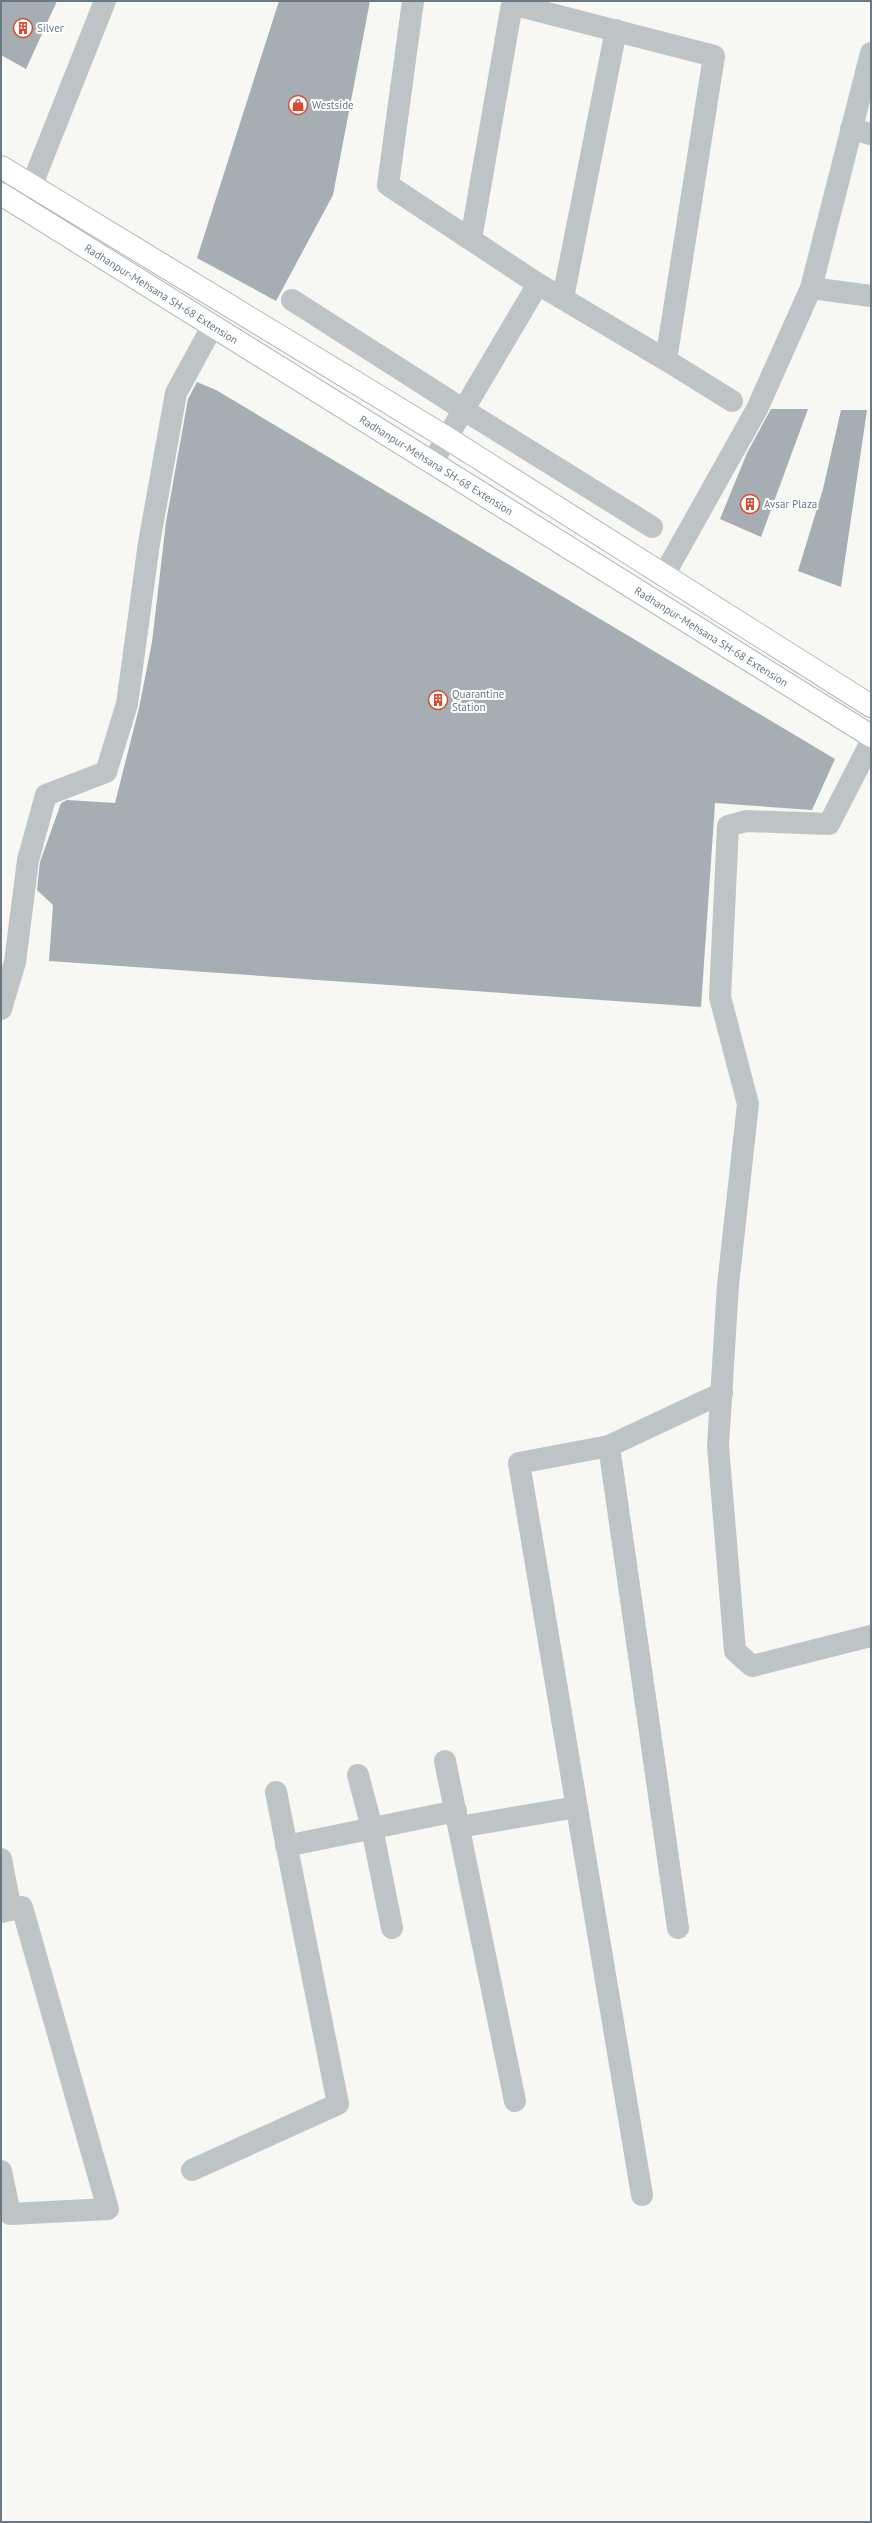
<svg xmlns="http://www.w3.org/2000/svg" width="872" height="2523" font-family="'PT Sans',sans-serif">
	<rect width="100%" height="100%" fill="#f7f7f4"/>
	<path fill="#a6aeb3" d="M1 1H57L26 69 1 55Z
		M279 1H370L333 195 276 301 197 258Z
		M197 382 216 390 835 759 812 810 715 803 701 1007 49 961 53 905 37 890 40 862 61 803 67 800 115 803 139 708 152 642 166 522 188 399Z
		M771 409H808L761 537 720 519 747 453Z
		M841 410H867L841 587 798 571 823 489Z"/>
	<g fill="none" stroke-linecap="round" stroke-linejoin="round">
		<g stroke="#b2b6b9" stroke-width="24">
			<g id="highway">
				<path d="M1 167 447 438 871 706"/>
				<path id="s1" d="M1 194 871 736"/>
			</g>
		</g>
		<path stroke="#bec3c6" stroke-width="22" d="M413 1 388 185 538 284 432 463
			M851 129 871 134
			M31 187 105 1
			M471 239 512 4 714 56 666 360 538 284
			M811 288 871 53
			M563 298 616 30
			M292 300 464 410 652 527
			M666 360 732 401
			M664 575 757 409 811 288 871 296
			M871 742 829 824 746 821 728 826 720 997 748 1104 728 1285 718 1446 735 1651 752 1666 871 1636
			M1 1009 15 962 28 860 46 795 106 772 127 704 149 543 176 393 212 327
			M609 1446 722 1393
			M445 1761 515 2101
			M358 1775 372 1828 392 1928
			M459 1827 577 1807
			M286 1846 456 1811
			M1 1859 11 1910
			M1 1912 22 1907 108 2209 10 2214 1 2171
			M192 2170 338 2104 276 1792
			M642 2195 519 1463 609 1446 678 1928"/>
		<use href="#highway" stroke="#fff" stroke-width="22"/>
	</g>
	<defs>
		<g id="building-ring" transform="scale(1)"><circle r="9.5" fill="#fff" stroke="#d74d34" stroke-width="1.5"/><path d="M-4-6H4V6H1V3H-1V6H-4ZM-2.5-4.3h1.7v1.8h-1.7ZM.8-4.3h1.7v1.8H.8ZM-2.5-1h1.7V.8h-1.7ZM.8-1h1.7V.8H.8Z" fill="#d74d34"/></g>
		<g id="shop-ring" transform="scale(1)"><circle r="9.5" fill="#fff" stroke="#d74d34" stroke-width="1.5"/><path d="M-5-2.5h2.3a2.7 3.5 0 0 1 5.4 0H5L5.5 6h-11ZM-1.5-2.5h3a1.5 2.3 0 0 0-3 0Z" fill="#d74d34"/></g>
	</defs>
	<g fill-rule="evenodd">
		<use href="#building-ring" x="23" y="28"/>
		<use href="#shop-ring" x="298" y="105"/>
		<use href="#building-ring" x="750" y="504"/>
		<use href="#building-ring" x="438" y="700"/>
	</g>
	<g text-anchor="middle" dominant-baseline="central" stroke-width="4" stroke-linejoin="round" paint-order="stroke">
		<g font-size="11" fill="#687983" stroke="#fff" text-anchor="start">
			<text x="37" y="28">Silver</text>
			<text x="312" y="105">Westside</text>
			<text x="764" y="504">Avsar Plaza</text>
			<text x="452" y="694">Quarantine<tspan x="452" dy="13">Station</tspan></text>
		</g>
		<g font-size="11" fill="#687983" stroke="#fff">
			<text stroke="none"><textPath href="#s1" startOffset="189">Radhanpur-Mehsana SH-68 Extension</textPath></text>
			<text stroke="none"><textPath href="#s1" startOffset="513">Radhanpur-Mehsana SH-68 Extension</textPath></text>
			<text stroke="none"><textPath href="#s1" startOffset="837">Radhanpur-Mehsana SH-68 Extension</textPath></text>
		</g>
	</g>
	<rect width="872" height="2523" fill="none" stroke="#687983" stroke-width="4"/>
</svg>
